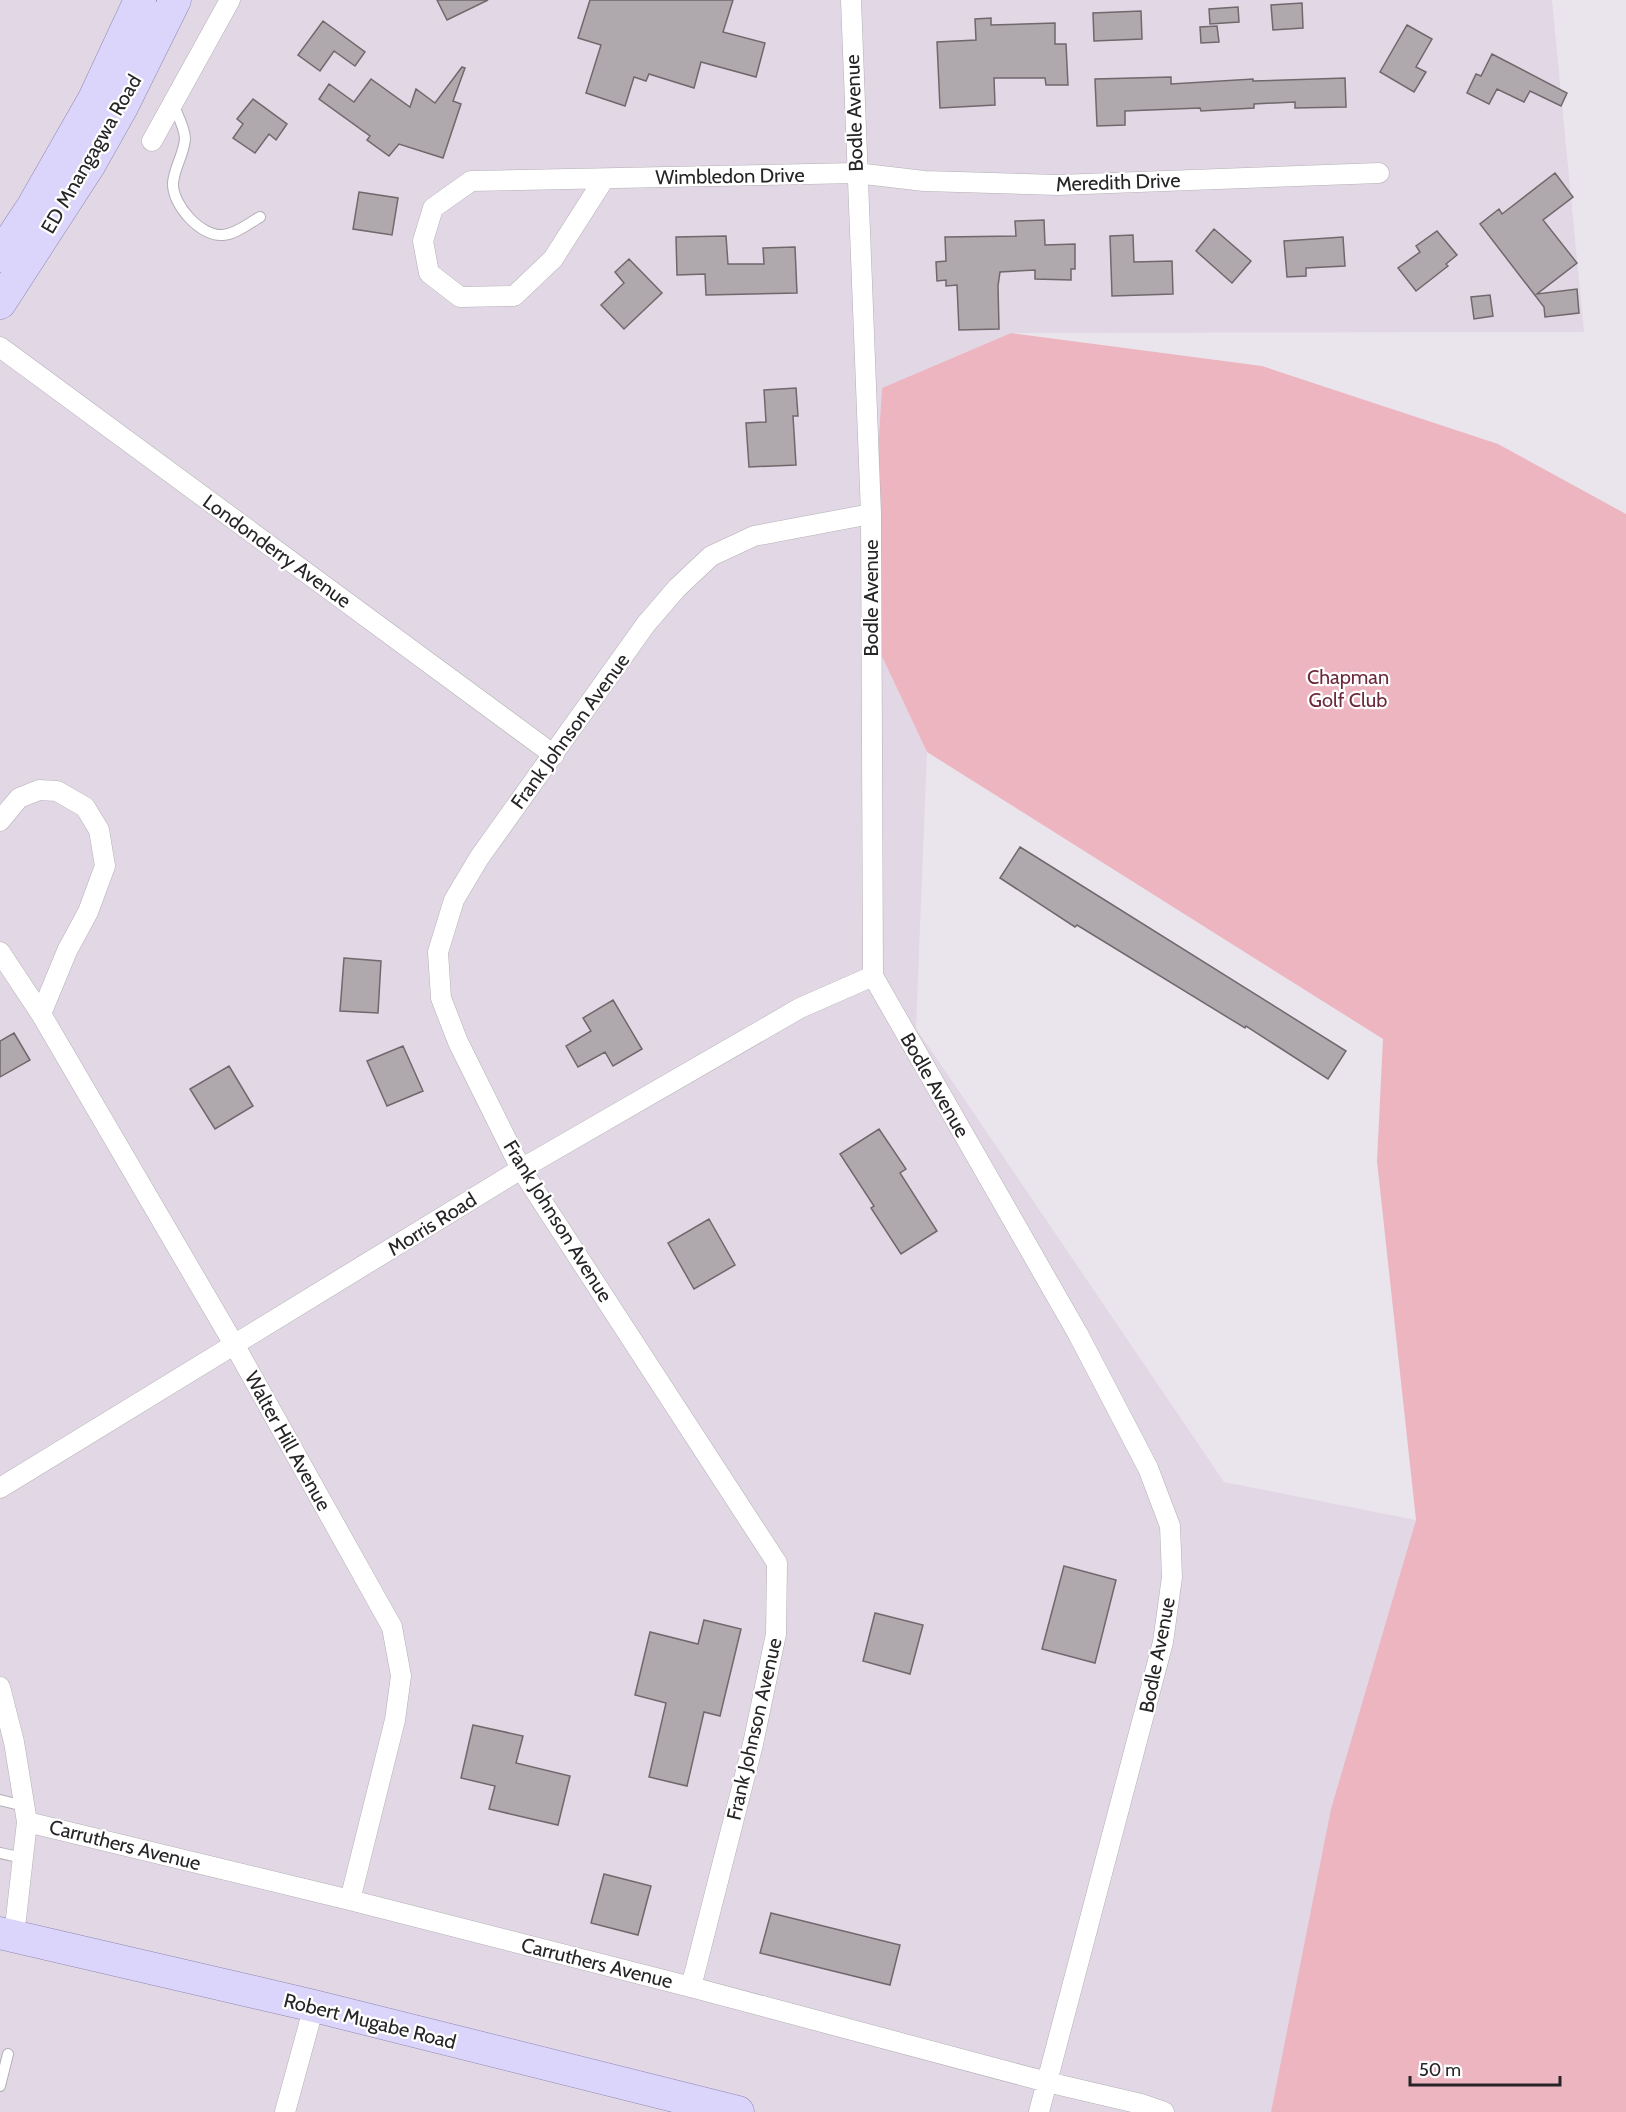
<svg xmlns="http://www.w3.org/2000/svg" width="1626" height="2112" font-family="Cabin,sans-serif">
	<rect width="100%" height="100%" fill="#eae5ec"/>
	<path fill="#e2d8e5" d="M0 0H1552L1584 332 1011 333 882 388 878 648 927 752 916 1028 1224 1482 1416 1520 1271 2112H0Z"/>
	<path fill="#ecb5c0" d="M1011 333 1262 366 1498 444 1626 514V2112H1271L1331 1809 1416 1520 1377 1161 1383 1039 927 752 878 648 874 519 882 388Z"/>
	<path fill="#afa8ac" stroke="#6f686c" stroke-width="1.5" d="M437 0H488L447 20Z
		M590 0H733L723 32 765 43 756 77 701 62 694 88 649 74 646 81 634 77 625 106 586 93 601 45 578 38Z
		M1302 3 1303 28 1273 30 1271 5Z
		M1238 7 1239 22 1210 24 1209 9Z
		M1141 11 1142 39 1094 41 1093 13Z
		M991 18V25L1055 23V44H1066L1068 85H1046L1045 78H994L995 105 940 108 937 42 976 40 975 19Z
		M323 21 365 52 355 66 334 51 320 71 298 55Z
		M1407 25 1432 39 1416 67 1426 72 1414 92 1380 72Z
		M1217 26 1219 42 1201 43 1200 27Z
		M1492 54 1567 93 1561 106 1530 91 1524 102 1497 89 1489 104 1467 93 1476 74 1481 76Z
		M462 67 465 68 453 101 461 104 443 158 399 144 389 156 367 140 370 136 319 99 329 84 354 102 371 79 410 107 416 89 435 103Z
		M1171 77V84L1253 79V81L1345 78 1346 107 1295 108V102L1254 104V108L1201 111 1200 108 1125 111V125L1097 126 1095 79Z
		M253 99 287 124 276 140 269 134 255 153 233 138 243 124 237 119Z
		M1555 173 1573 197 1543 220 1577 263 1537 294 1577 289 1579 313 1545 317 1544 307 1480 224 1499 209 1502 214Z
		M359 192 398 198 392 235 353 229Z
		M1044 220 1045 245 1075 244V269H1071V280L1035 279V270L1000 272 998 286 999 329 959 330 957 285 946 286V280L937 281 936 262 946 261 945 237 1016 236 1015 221Z
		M1214 229 1251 261 1232 283 1196 251Z
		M1437 231 1457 255 1446 264 1448 266 1416 291 1398 268 1420 252 1416 246Z
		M1133 235 1134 262 1172 261 1173 294 1112 296 1110 236Z
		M726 236 728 264H764L763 248 795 247 797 293 706 295 705 274 677 275 676 237Z
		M1343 237 1345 266 1306 268V276L1287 277 1284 241Z
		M629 259 662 293 624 329 601 305 624 283 615 272Z
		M1490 295 1493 316 1474 319 1471 297Z
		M796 388 798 416H793L796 465 749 467 746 423 766 422 764 390Z
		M1020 847 1346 1051 1328 1079 1246 1026 1245 1028 1077 925 1075 927 1000 878Z
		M344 958 381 961 378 1013 340 1011Z
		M613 1000 642 1049 613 1066 605 1052 578 1067 566 1046 591 1031 583 1018Z
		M14 1033 30 1060 0 1077V1041Z
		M403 1046 423 1091 387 1106 367 1061Z
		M229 1066 253 1106 215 1129 190 1089Z
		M879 1129 906 1169 900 1173 937 1231 901 1254 871 1208 874 1206 840 1154Z
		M709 1219 735 1265 694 1289 668 1243Z
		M1064 1566 1116 1580 1095 1663 1042 1649Z
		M875 1613 923 1625 910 1674 863 1661Z
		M704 1620 741 1629 720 1716 704 1712 687 1786 649 1777 666 1703 635 1695 650 1632 698 1644Z
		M473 1725 523 1736 516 1763 570 1776 558 1825 489 1809 495 1786 461 1778Z
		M604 1874 651 1886 638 1935 591 1923Z
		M771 1913 900 1945 890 1985 760 1953Z"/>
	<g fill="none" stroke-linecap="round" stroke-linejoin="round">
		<g stroke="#b3afb5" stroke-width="12">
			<path id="lane" d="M173 104C177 114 185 128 185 139 184 154 174 168 173 183 172 205 201 237 223 235 236 234 249 223 260 217
				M0 1800 24 1806
				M0 1853 23 1858
				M0 2086 8 2054"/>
		</g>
		<g stroke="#b3afb5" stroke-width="21">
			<path id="street" d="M851 0 871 514 873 976 1078 1334 1148 1468 1170 1526 1172 1577 1163 1642 1039 2112
				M152 141 230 0
				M604 179 553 259 514 296 460 297 429 273 423 241 433 208 471 181 856 173 924 181 1058 185 1379 173
				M0 347 554 755
				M0 821 19 798 39 790 57 791 85 807 99 830 105 866 88 912 67 951 41 1014
				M0 952 41 1014 235 1346 392 1627 401 1676 395 1720 350 1900
				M0 1488 521 1169 800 1008 873 976
				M0 1687 14 1742 27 1822 14 1936
				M27 1822 350 1900 691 1987 1047 2082 1141 2104 1164 2112
				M691 1987 753 1744 776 1634 777 1563 521 1169 458 1042 441 998 438 952 454 900 479 858 646 624 677 588 711 556 754 536 871 514
				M285 2112 314 2006"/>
		</g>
		<g stroke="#8d85af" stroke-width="33">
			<path id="primary" d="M0 256 33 206 94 99 140 0
				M0 303 90 164 122 107 175 0
				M0 1933 314 2006 738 2112"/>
		</g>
		<use href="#lane" stroke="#fff" stroke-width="10"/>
		<use href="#street" stroke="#fff" stroke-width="20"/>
		<use href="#primary" stroke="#dcd5fb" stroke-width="32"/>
	</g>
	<g text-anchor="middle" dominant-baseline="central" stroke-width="4.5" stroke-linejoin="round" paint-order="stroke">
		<g font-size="20" fill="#262426" stroke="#fff">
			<text transform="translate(854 113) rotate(-92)">Bodle Avenue</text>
			<text transform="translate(91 154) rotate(-60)">ED Mnangagwa Road</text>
			<text transform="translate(730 176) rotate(-1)">Wimbledon Drive</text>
			<text transform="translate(1118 182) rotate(-2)">Meredith Drive</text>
			<text transform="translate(277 551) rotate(36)">Londonderry Avenue</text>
			<text transform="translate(871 598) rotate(-90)">Bodle Avenue</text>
			<text transform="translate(570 731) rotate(-54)">Frank Johnson Avenue</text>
			<text transform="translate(935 1085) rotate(60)">Bodle Avenue</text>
			<text transform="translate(558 1221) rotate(58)">Frank Johnson Avenue</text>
			<text transform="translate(432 1224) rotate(-32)">Morris Road</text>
			<text transform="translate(288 1441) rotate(61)">Walter Hill Avenue</text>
			<text transform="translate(1157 1655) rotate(-79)">Bodle Avenue</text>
			<text transform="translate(754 1729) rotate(-77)">Frank Johnson Avenue</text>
			<text transform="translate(125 1845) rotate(14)">Carruthers Avenue</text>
			<text transform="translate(597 1963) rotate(14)">Carruthers Avenue</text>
			<text transform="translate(370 2021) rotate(14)">Robert Mugabe Road</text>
		</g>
		<g font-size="20" fill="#6c293c" stroke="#fff">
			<text x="1348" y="677">Chapman<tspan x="1348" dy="23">Golf Club</tspan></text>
		</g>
	</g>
	<path d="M1410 2076v9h150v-9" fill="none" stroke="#262426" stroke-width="3"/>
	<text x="1419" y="2076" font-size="18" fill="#262426" stroke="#ffffff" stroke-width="4.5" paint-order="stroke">50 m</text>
</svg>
